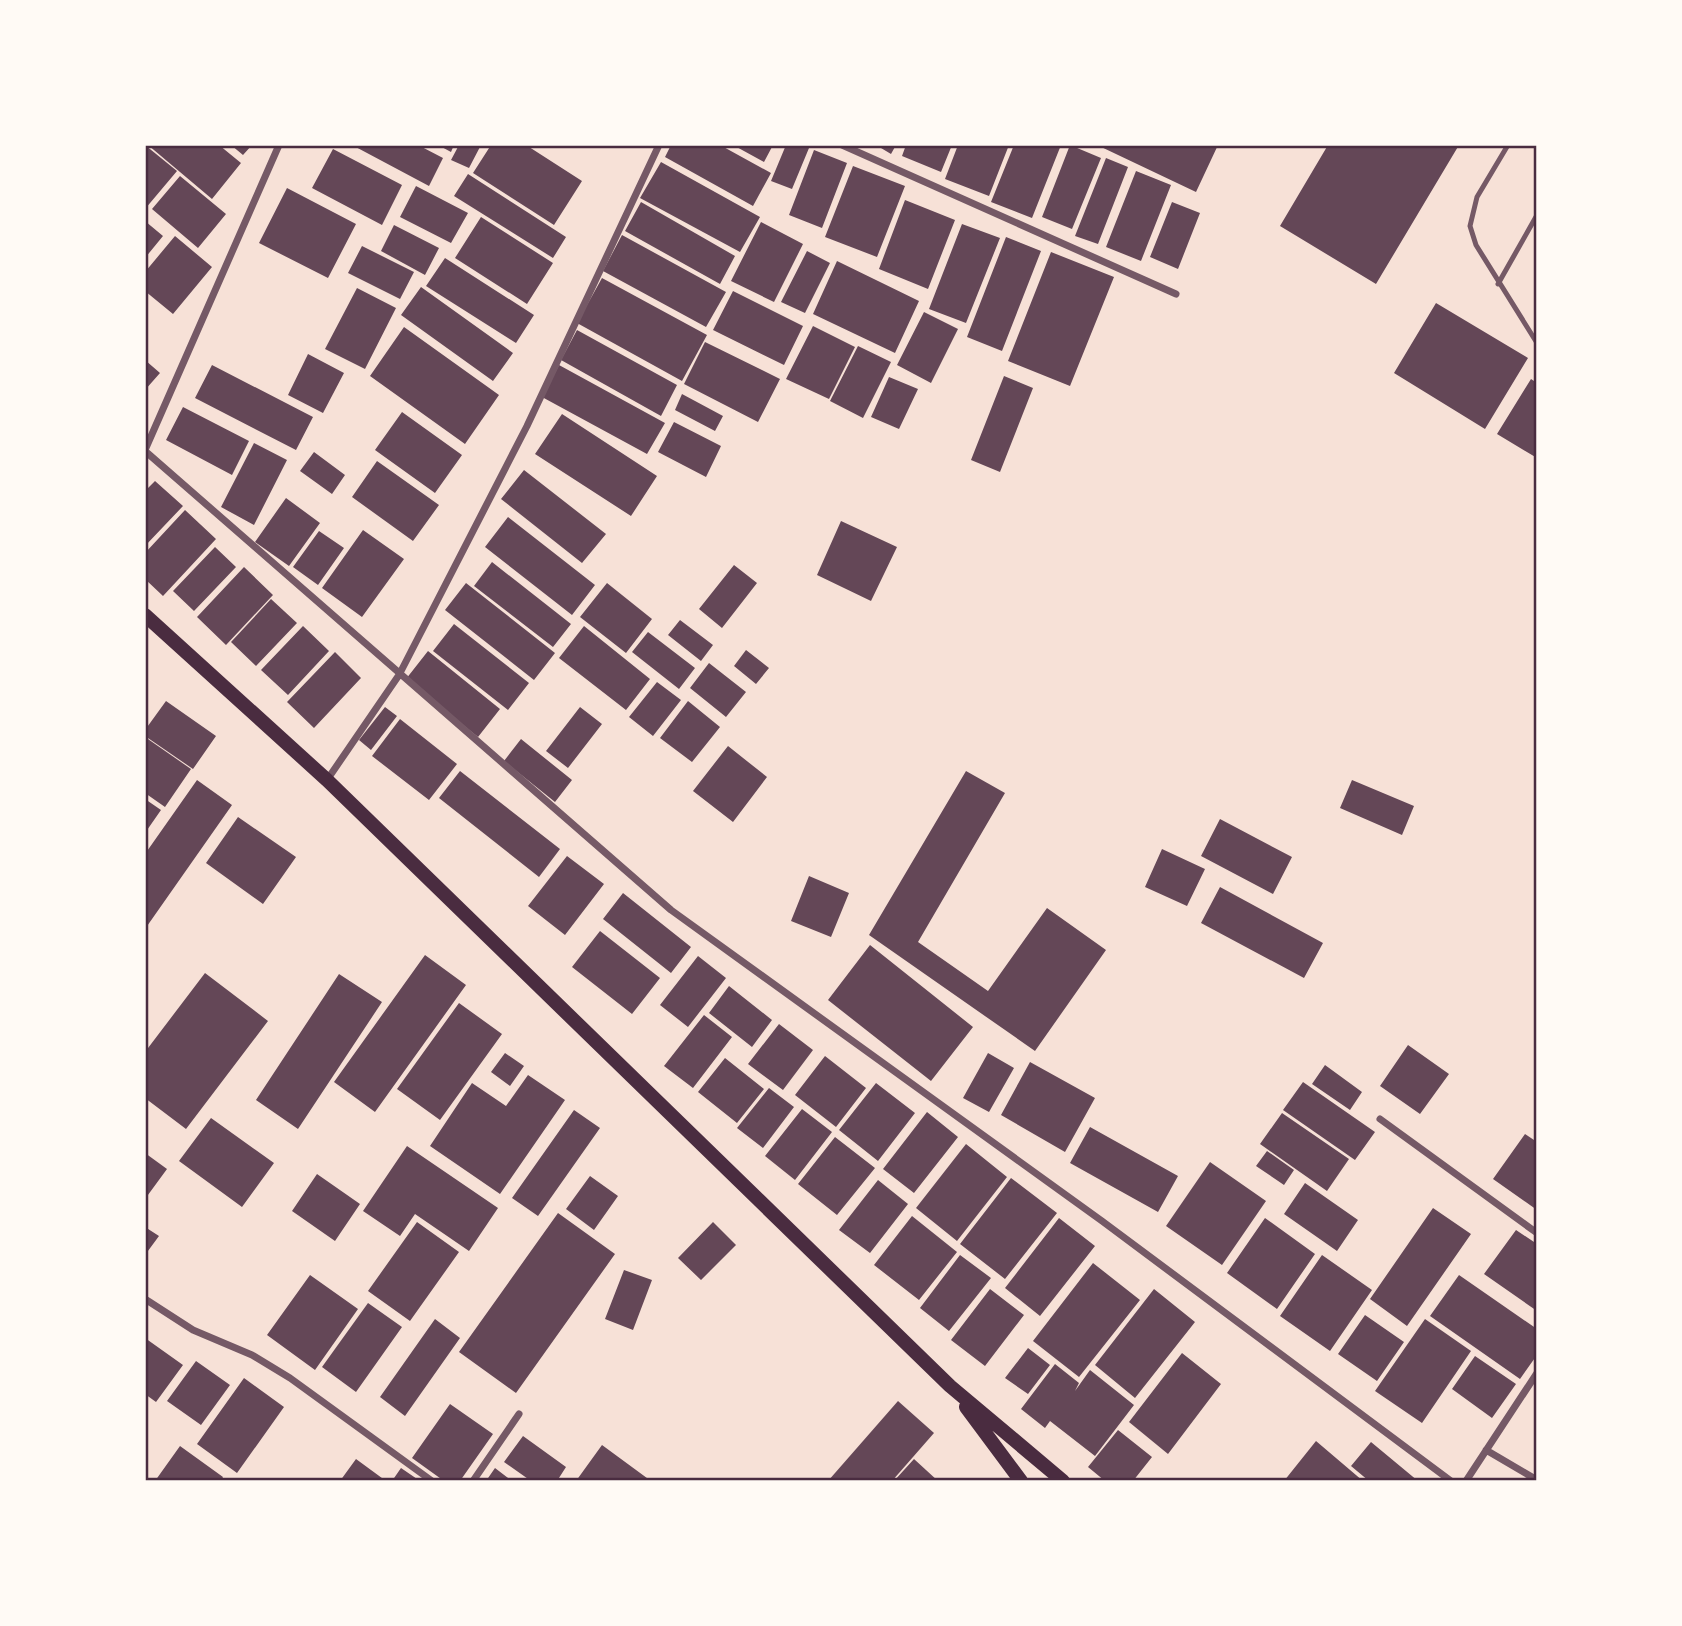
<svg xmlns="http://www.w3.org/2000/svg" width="1682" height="1626" font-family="Mulish,sans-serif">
	<rect width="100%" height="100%" fill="#f7e1d7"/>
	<path fill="#644757" d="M145 145 177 171 145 209Z
		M148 145H219L241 163 212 199Z
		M231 145H252L243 155Z
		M352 145H418L443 158 429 186Z
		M438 145H454L451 152Z
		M459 145H481L469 168 451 160Z
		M491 145H526L582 181 554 225 473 173Z
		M671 145H720L771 173 753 206 665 157Z
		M733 145H773L764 162Z
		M786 145 809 148 792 189 771 181Z
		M876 145H896L891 154Z
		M906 145H952L941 172 902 156Z
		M958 145H1009L989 196 945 179Z
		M1014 145H1061L1032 218 991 202Z
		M1070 145 1101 158 1072 229 1042 217Z
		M1097 145H1218L1196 192Z
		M1328 145H1459L1376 284 1280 226Z
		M333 149 402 185 382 225 312 188Z
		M814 150 847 163 822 228 789 215Z
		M1106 158 1128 167 1098 244 1075 236Z
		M661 162 760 217 740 252 640 198Z
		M853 166 905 186 877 257 825 237Z
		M1136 171 1171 185 1141 261 1106 247Z
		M468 174 566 237 553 258 454 196Z
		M180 176 226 214 198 248 152 209Z
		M416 186 468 213 451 243 400 217Z
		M287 188 356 224 328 278 259 243Z
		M905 200 955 220 928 289 879 269Z
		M641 202 735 256 720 284 625 231Z
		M1172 202 1200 213 1178 269 1150 257Z
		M481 217 553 263 527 304 455 258Z
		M145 221 163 236 145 258Z
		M761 222 803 244 774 302 731 281Z
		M962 224 1000 238 966 323 929 309Z
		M394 225 439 248 425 275 381 251Z
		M622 235 726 292 706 327 603 271Z
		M175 236 212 267 173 314 145 291V272Z
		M1006 237 1041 251 1002 351 967 337Z
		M362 246 414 272 400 299 348 273Z
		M807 251 830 263 805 313 781 302Z
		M1051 252 1114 277 1070 386 1008 361Z
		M445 258 534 315 516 343 426 286Z
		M837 261 919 301 895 353 813 314Z
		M602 278 707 335 682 381 577 323Z
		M421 287 513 353 493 381 401 315Z
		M357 288 396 308 365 369 325 349Z
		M733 291 803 326 784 365 713 330Z
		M1436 303 1528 358 1485 429 1394 373Z
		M924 312 958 329 931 383 897 365Z
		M813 326 855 347 829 399 786 379Z
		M404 327 499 395 465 444 370 376Z
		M577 330 677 385 661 416 561 360Z
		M705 342 780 379 758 422 684 384Z
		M858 346 891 362 863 418 830 401Z
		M308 354 344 373 323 413 288 395Z
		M145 360 160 373 145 390Z
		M212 365 313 417 296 450 195 398Z
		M559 365 665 423 647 454 542 397Z
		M1004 376 1033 388 1000 472 971 460Z
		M889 377 918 389 899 429 871 417Z
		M1531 379 1537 383V458L1497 434Z
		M682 394 723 416 715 431 675 410Z
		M183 407 249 441 232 475 166 440Z
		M402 412 462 455 435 493 375 450Z
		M562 414 657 476 631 516 535 454Z
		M674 422 721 446 706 477 658 452Z
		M254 443 287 460 254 525 221 507Z
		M314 452 345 475 332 494 300 471Z
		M377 461 439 505 413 541 352 497Z
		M524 470 606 534 582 563 501 499Z
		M155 481 183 506 145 546V491Z
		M286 498 320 523 289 566 255 542Z
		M185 510 216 539 163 596 145 579V553Z
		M508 517 595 585 572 615 485 547Z
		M841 521 897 547 871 601 817 575Z
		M363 530 404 559 362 617 322 588Z
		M319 531 344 548 318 585 293 567Z
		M215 547 236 567 194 611 173 591Z
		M492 562 571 624 553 647 474 586Z
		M734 565 757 583 722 628 699 609Z
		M244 567 273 595 226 645 197 617Z
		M466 583 555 653 534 680 445 610Z
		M607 583 652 619 626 653 580 617Z
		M271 599 297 623 256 666 231 642Z
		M680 620 713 645 701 661 668 635Z
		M454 624 529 683 508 710 433 651Z
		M303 626 329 651 288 695 261 670Z
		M584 626 650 679 626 710 559 658Z
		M648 632 695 668 679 689 632 652Z
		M746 650 769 668 756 684 734 666Z
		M428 651 500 709 478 737 406 679Z
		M335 652 361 678 314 728 287 702Z
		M709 663 746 692 726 717 690 688Z
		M657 682 681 700 653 736 629 717Z
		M166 701 216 736 193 769 145 736V730Z
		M688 701 720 727 692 762 660 738Z
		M385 707 397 716 371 750 359 740Z
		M580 707 602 724 568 768 546 751Z
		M400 719 457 764 429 800 372 756Z
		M145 737 191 769 165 807 145 793Z
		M521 739 572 780 555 802 504 761Z
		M728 746 767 777 733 822 693 791Z
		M460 771 560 849 539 877 439 798Z
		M966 771 1005 793 918 942 988 991 1047 908 1106 950 1035 1051 869 935Z
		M197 780 232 805 145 929V854Z
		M1352 780 1414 806 1402 835 1340 808Z
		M145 799 161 810 145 833Z
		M238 817 296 857 263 904 206 863Z
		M1220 819 1292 857 1273 894 1201 856Z
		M1162 849 1205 869 1187 906 1145 887Z
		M567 856 604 884 565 935 528 906Z
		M809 876 849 893 831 937 791 921Z
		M1220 887 1323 943 1304 978 1201 923Z
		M623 893 691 947 671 973 603 919Z
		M600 931 660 978 632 1014 572 967Z
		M870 945 973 1027 931 1081 828 1000Z
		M425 955 466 985 375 1112 334 1082Z
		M698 956 726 978 688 1027 660 1005Z
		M205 973 268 1021 186 1129 145 1098V1052Z
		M339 974 382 1002 298 1129 256 1100Z
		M729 986 772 1020 752 1047 709 1013Z
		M459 1003 502 1034 440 1120 397 1089Z
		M704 1015 732 1037 693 1088 664 1066Z
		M779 1024 813 1050 783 1090 748 1064Z
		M1408 1045 1449 1074 1420 1114 1380 1086Z
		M505 1053 524 1066 510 1086 491 1072Z
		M988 1053 1014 1068 989 1112 963 1098Z
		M825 1056 866 1088 836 1127 795 1095Z
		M725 1058 764 1089 737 1123 698 1092Z
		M1030 1062 1095 1098 1065 1152 1001 1115Z
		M1325 1065 1362 1092 1350 1110 1312 1084Z
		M528 1075 565 1100 500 1194 430 1146 472 1083 506 1106Z
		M1303 1082 1375 1132 1355 1160 1283 1110Z
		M876 1083 915 1113 878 1161 839 1130Z
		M769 1088 794 1107 763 1148 737 1128Z
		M802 1109 832 1132 795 1180 765 1156Z
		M574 1110 600 1128 538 1216 512 1198Z
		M927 1112 958 1137 914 1193 883 1169Z
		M1282 1113 1349 1159 1327 1191 1260 1144Z
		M211 1118 274 1163 242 1207 179 1161Z
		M1090 1127 1178 1176 1158 1212 1070 1163Z
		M1525 1134 1537 1142V1210L1493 1179Z
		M835 1137 875 1168 837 1215 798 1184Z
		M966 1144 1007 1177 957 1241 916 1208Z
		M407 1146 498 1208 469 1251 415 1214 400 1236 363 1211Z
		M1267 1151 1294 1170 1284 1185 1256 1166Z
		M145 1153 167 1169 145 1199Z
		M1210 1162 1266 1201 1222 1265 1166 1226Z
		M317 1174 360 1204 335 1241 292 1211Z
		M590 1176 618 1196 594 1230 566 1209Z
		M1011 1178 1057 1213 1005 1279 960 1244Z
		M878 1180 908 1204 870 1253 839 1230Z
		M1305 1183 1358 1220 1337 1251 1284 1214Z
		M1433 1208 1471 1234 1407 1326 1370 1299Z
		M558 1213 615 1254 516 1393 459 1352Z
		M912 1216 957 1252 919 1300 874 1265Z
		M1059 1218 1095 1246 1040 1316 1005 1288Z
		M1265 1218 1315 1254 1277 1309 1227 1273Z
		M417 1222 459 1252 410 1321 368 1291Z
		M713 1222 736 1245 701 1280 678 1258Z
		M145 1227 159 1236 145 1255Z
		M1516 1230 1537 1244V1311L1484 1274Z
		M960 1255 991 1278 949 1331 920 1308Z
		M1322 1255 1372 1290 1330 1351 1280 1316Z
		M1093 1263 1140 1300 1079 1377 1033 1341Z
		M624 1270 652 1280 633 1330 605 1319Z
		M310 1275 358 1309 315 1370 267 1335Z
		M1459 1275 1537 1329V1355L1520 1379 1430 1316Z
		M990 1289 1024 1315 985 1366 951 1340Z
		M1154 1289 1195 1322 1135 1398 1095 1365Z
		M368 1303 402 1327 356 1392 322 1367Z
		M1365 1315 1404 1342 1377 1381 1338 1354Z
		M435 1319 460 1338 405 1416 380 1397Z
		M1425 1319 1471 1351 1422 1423 1375 1391Z
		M145 1338 183 1365 156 1402 145 1394Z
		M1028 1348 1050 1365 1028 1394 1005 1378Z
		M1182 1353 1221 1384 1168 1454 1129 1422Z
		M1475 1356 1516 1384 1492 1418 1452 1389Z
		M196 1361 230 1385 201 1425 167 1401Z
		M1055 1364 1079 1383 1075 1391 1090 1370 1134 1405 1095 1456 1050 1421 1045 1428 1021 1409Z
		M244 1378 284 1407 237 1473 197 1444Z
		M898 1401 934 1433 892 1481H828Z
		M450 1404 493 1434 460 1481H444L412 1458Z
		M1118 1430 1152 1457 1133 1481H1105L1088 1467Z
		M523 1436 566 1467 557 1481H531L504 1462Z
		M1316 1441 1363 1481H1284Z
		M1371 1442 1418 1481H1369L1351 1466Z
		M602 1445 651 1481H576Z
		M180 1446 223 1477 221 1481H155Z
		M356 1459 386 1481H340Z
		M914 1459 938 1481H894Z
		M401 1468 420 1481H392Z
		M495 1468 512 1481H486Z"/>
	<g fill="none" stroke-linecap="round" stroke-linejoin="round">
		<path stroke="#755966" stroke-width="5" d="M1508 145 1477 197 1470 226 1476 245 1537 343
			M1498 284 1537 215"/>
		<path stroke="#755966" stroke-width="7" d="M842 145 1176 294
			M145 450 279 145
			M145 451 671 910 1102 1221 1451 1481
			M327 780 399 675 527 426 659 145
			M1380 1119 1537 1233
			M145 1299 193 1330 252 1355 290 1378 432 1481
			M1486 1450 1537 1480
			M473 1481 519 1414
			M1466 1481 1537 1373"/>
		<path stroke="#4a2c40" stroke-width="14" d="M145 615 327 780 950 1386 1063 1481
			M966 1407 1021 1481"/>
	</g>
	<rect width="1682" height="1626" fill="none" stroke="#fffaf5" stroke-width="294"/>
	<rect x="147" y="147" width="1388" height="1332" fill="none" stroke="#4a2c40" stroke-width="2.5"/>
</svg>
